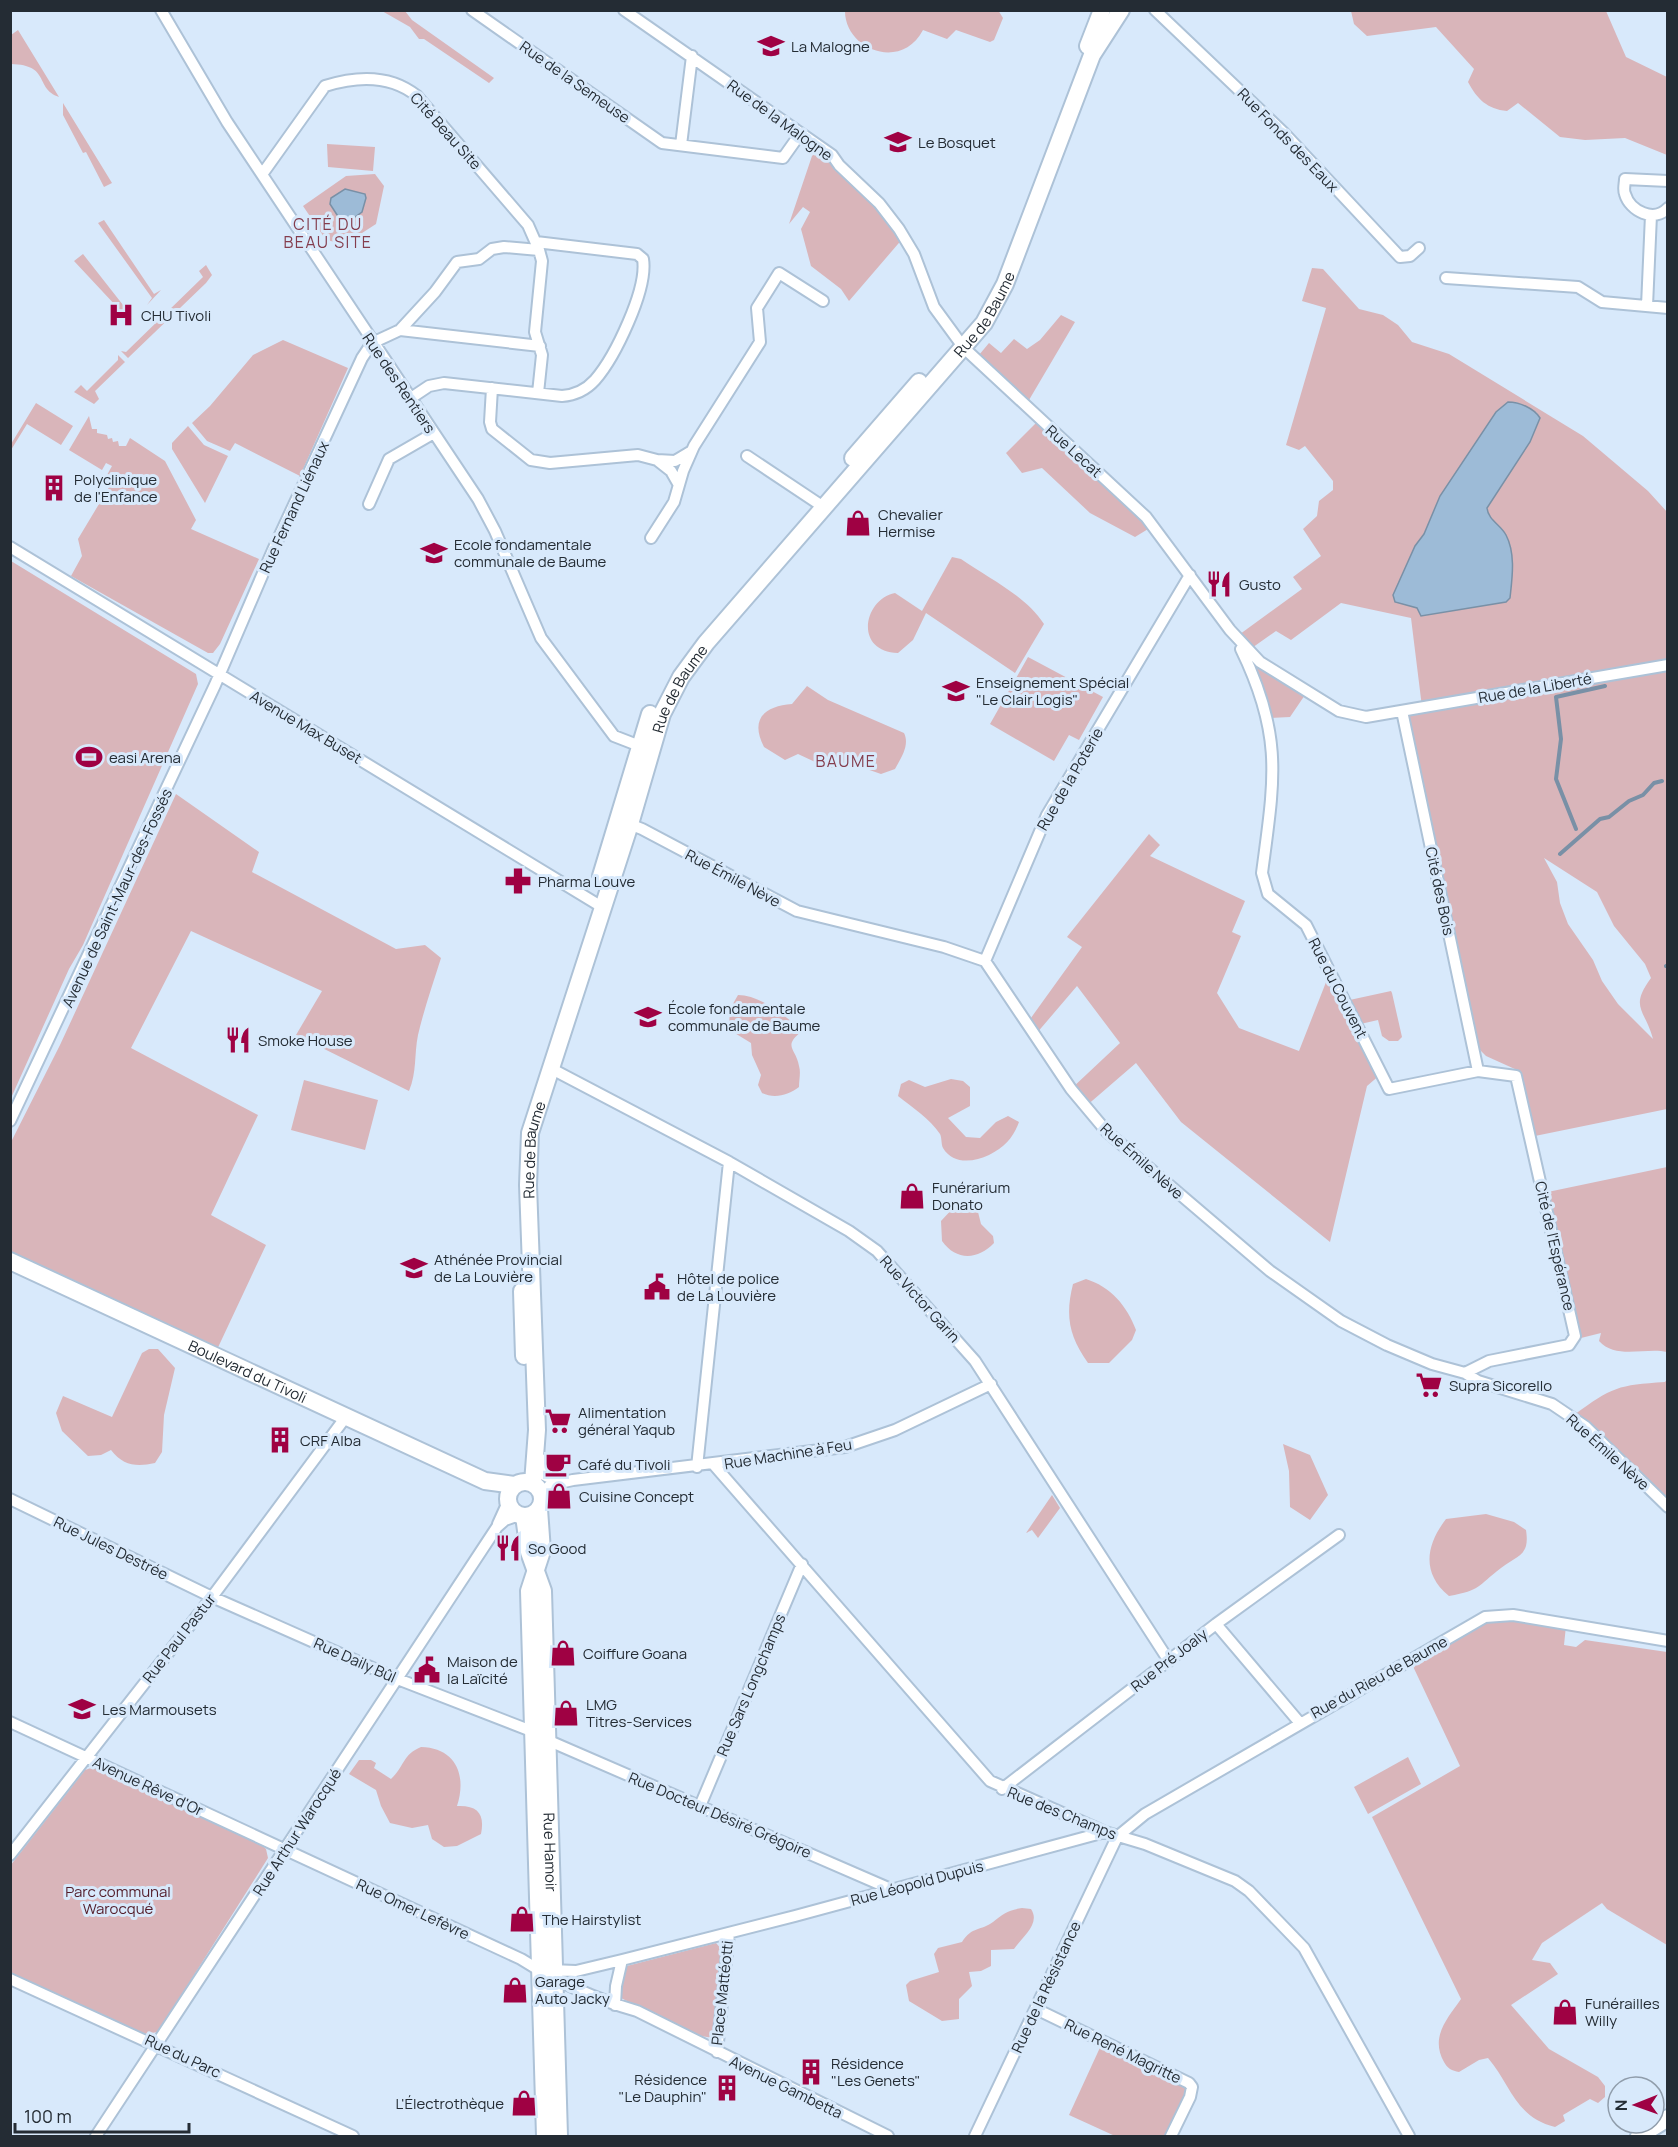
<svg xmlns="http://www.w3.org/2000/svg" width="1678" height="2147" font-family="Manrope,sans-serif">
	<rect width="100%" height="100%" fill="#d8e9fb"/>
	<path fill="#d9b5ba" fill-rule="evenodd" d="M845 10H998L1003 18 994 40 990 42 956 30 947 39 923 30C901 72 844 49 845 10Z
		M382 11H405L412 20 494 78 489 83 424 39H419L410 27Z
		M1351 11H1606L1626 57 1667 77V155L1625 138 1585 140 1560 137 1518 103 1507 111C1487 109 1477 99 1468 82L1474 69 1436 27 1367 36 1354 24Z
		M18 30 59 97C34 88 51 65 11 64V35Z
		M63 103 112 183 104 187 86 152 83 153 63 115Z
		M327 144 375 147 373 171 328 167Z
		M821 148 904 237 849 301 841 289 811 266 801 229 810 212 803 207 789 224 812 156Z
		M375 174 384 186 376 224 345 244 326 240 303 206 346 176Z
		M104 220 154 294 161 290 147 305 152 298 98 223Z
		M83 254 134 319 131 322 74 261Z
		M206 265 212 275 206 283 128 358 121 351 126 352 203 277 199 271Z
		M1312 268 1323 269 1359 309 1383 315 1398 325 1412 342 1449 354 1583 436 1648 491 1668 513 1667 1109 1530 1137 1517 1070 1486 1056 1478 1048 1402 711 1422 707 1411 618 1341 603 1291 640 1276 631 1249 650 1307 692 1290 717 1268 718 1236 637 1302 589 1293 577 1321 556 1303 529 1317 516 1319 501 1333 490V481L1305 446 1299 450 1286 445 1326 308 1302 301ZM1516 402 1537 413 1540 419 1530 442 1487 508C1488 520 1501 525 1506 535 1516 554 1511 579 1510 598L1506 602 1421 616 1417 608 1393 595 1424 534 1440 496 1465 460ZM1544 858 1597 892 1614 926 1645 964 1651 978C1629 1008 1645 1009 1653 1039L1618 1004 1602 981 1593 960 1568 924 1560 903 1557 882Z
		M1061 315 1075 322 1029 400 979 355 989 343 1001 353 1014 339 1027 349 1040 340Z
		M283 340 348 368 300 476 235 443 230 451 207 441 192 423 210 406 253 355Z
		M118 355 125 362 95 391 99 399 94 404 74 392 81 385 87 391 118 360Z
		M36 403 73 426 61 445 27 424 11 450V444Z
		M89 416 92 429H97V433L107 435 108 439 112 438 113 442 118 441 119 446H126L130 438 165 461 196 520 191 529 259 559 220 644 213 653H208L71 576 82 556 78 539 114 479 107 475 112 466 106 463 102 470 69 450Z
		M1039 420 1153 526 1135 537 1090 513 1042 468 1022 473 1006 453Z
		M188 426 204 445 228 456 205 503 172 449V443Z
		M952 557 961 559C988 578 1025 595 1044 624L1015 673 926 613 913 640 898 653C853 651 864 599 895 593L922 611Z
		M11 561 196 674 198 684 83 945 69 969 11 1098Z
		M1028 657 1103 697 1079 740 1069 735 1054 761 990 724Z
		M807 686 828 700 904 733C910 745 901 758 895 769L881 774 858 766 828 768 798 754 785 760 764 747C749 718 766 706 792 704Z
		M176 794 259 852 252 872 396 949 425 945 441 958C433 984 424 1009 418 1035 414 1055 417 1072 409 1091L296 1035 322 991 191 931 131 1048 258 1115 211 1215 266 1245 214 1356 11 1254 10 1144 60 1045Z
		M1149 834 1160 845 1150 856 1245 901 1232 932 1241 936 1217 993 1239 1028 1299 1051 1330 972 1345 1001 1391 991 1392 993 1402 1037 1398 1041H1389L1382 1036 1378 1020 1356 1025 1381 1074 1367 1086 1330 1242 1181 1122 1136 1063 1085 1107 1071 1089 1120 1043 1077 986 1036 1034 1028 1022 1082 947 1067 937Z
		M738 995C760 995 786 1016 802 1031 782 1047 796 1048 799 1066 801 1072 799 1080 799 1087 788 1095 775 1099 762 1093L758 1085 761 1075 752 1055 751 1043 733 1032 729 1026 730 1009Z
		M951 1079 963 1081 970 1087V1106L948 1118 966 1137 980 1138 996 1122 1008 1116 1019 1122C1013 1138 1005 1147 989 1155 974 1162 953 1165 943 1148 941 1144 942 1138 940 1134 930 1119 912 1107 898 1096L901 1084 909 1080 925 1087Z
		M304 1080 378 1100 365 1150 291 1130Z
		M1667 1167V1352C1646 1347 1616 1360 1599 1341L1601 1333 1581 1338 1575 1336 1543 1193Z
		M967 1201 977 1208 981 1224 993 1236 994 1243C978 1260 956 1261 942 1241L941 1221 955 1206Z
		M1086 1279C1111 1287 1127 1306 1136 1330L1132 1340 1109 1363H1088C1069 1336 1065 1316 1073 1284Z
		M149 1349H158L175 1368 164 1415 162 1452 155 1463C137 1467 123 1466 111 1450L101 1455 88 1456 62 1431 56 1413 63 1396 112 1417 142 1353Z
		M1667 1379V1506L1574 1415C1612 1387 1618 1385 1665 1382Z
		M1283 1444 1310 1455 1328 1495 1310 1520 1290 1507 1289 1471Z
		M1052 1495 1060 1508 1038 1538 1032 1530 1026 1533Z
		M1486 1514 1514 1522 1526 1530C1530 1556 1518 1555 1501 1568 1477 1586 1482 1590 1449 1596 1421 1573 1426 1545 1446 1519Z
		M1485 1617 1566 1626 1564 1645 1576 1647 1585 1640 1667 1652V1945L1607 1909 1602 1903 1542 1943 1532 1960 1550 1963 1558 1974 1511 2005 1549 2049 1598 2077 1605 2086V2097L1598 2103 1590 2099 1563 2115 1565 2121 1555 2127C1515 2117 1511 2085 1488 2058L1479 2060 1459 2072C1452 2071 1447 2068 1444 2062 1430 2037 1447 2019 1461 1999L1372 1817 1460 1766 1410 1660Z
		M421 1747C456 1748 467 1775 457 1806 478 1805 485 1814 481 1834L457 1846 444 1847 432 1839 428 1825 412 1828 390 1823 381 1806 376 1790 349 1774 359 1760H371L376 1763 374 1768 391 1779C404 1767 403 1754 421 1747Z
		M1408 1757 1421 1784 1368 1814 1354 1787Z
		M91 1768H98L259 1843 266 1849 268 1858 158 2032 145 2034 11 1973 10 1866 85 1770Z
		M1022 1908 1031 1909C1041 1924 1022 1937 1014 1949L991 1950V1966L981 1971 969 1972 972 1986 959 1999V2019L942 2021 909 2001 906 1985 910 1981 939 1972 934 1954 938 1948 962 1942C972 1926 981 1931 993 1922 1003 1914 1008 1910 1022 1908Z
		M716 1943 723 1951 713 2038 695 2035 619 1997 623 1967Z
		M1103 2041 1189 2083 1171 2136H1115L1069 2115Z"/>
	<path fill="#9dbbd7" stroke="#7990a6" stroke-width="1.5" d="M345 189 365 194 366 198 362 212 348 222 341 221 330 204 331 198Z
		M1508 402C1519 402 1534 408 1540 418L1530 442 1487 508C1488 520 1501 525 1506 535 1516 554 1512 579 1510 598L1506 602 1421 616 1417 608 1395 602 1393 595 1415 546 1424 534 1440 496 1496 412Z"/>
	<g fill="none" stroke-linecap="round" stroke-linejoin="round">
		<path stroke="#7990a6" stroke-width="4" d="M1576 829 1556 779 1561 739 1556 697 1605 686
			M1560 854 1600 819 1609 817 1629 801 1643 795 1654 783 1662 781
			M1666 966 1668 965"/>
		<g stroke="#adc2d7" stroke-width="14">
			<path id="street" d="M161 10 227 122 478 499 495 531 541 638 614 736 645 748
				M472 10 662 143 783 158 800 134
				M624 10 832 155 839 165 879 203 899 229 914 254 934 307 964 348 1146 517 1230 630 1260 662 1339 711 1366 717 1668 665
				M1155 10 1283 132 1400 257 1410 256 1419 248
				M681 145 692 56
				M263 173 325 86C357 76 391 75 417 96L528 225 539 250 504 247 492 249 479 259 457 262 435 292 400 330 372 343
				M1668 181 1625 179C1625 183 1623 190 1625 194 1630 211 1654 223 1668 208
				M1446 278 1578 287 1602 302 1668 308
				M1647 306 1651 215
				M400 330 540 346
				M492 388 490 422 492 429 531 460 550 463 638 455 657 460
				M538 393 542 355 535 332 542 261 539 250
				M411 398 429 386 444 383 562 396C575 395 586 390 595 380 615 357 648 289 643 259L637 254 536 242
				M747 456 825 508
				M679 485 671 471 657 460 675 461 690 452
				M369 504 389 459 434 433
				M651 538 674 502 683 471 694 446 760 342 757 308 779 273 823 301
				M10 547 602 907
				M1241 649C1284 737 1274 781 1262 873L1268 894 1306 925 1389 1089 1478 1071 1516 1076 1575 1336 1569 1345 1489 1361 1465 1373
				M1402 711 1478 1071
				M624 822 642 829 797 911 944 947 985 961 1071 1089 1107 1132 1270 1271 1341 1321 1387 1345 1432 1364 1465 1373 1478 1381 1552 1404 1586 1427 1668 1507
				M985 961 1047 815 1190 575
				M550 1068 729 1162 849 1231 877 1251 975 1361 1169 1661
				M10 1121 215 685 273 550 362 358 372 343
				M541 1459 544 1475 552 1479
				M714 1465 990 1781 1105 1832 1145 1844 1235 1881 1249 1891 1304 1948 1409 2136
				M697 1467 729 1162
				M541 1495 550 1485 573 1480 845 1447 895 1430 991 1384
				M10 1499 212 1597 395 1678 534 1732
				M498 1524 508 1502
				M1216 1624 1299 1722
				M10 1722 521 1959C557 1982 595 1999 637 2011L888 2136
				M547 1740 893 1890
				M1002 1789 1216 1624 1339 1535
				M700 1806 802 1564
				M10 1855 212 1597 345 1418
				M550 1970 576 1971 622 1960 795 1916 1105 1832
				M10 1979 353 2136
				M615 2005 616 1986 622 1960
				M1036 2009 1189 2083 1192 2087 1190 2097 1171 2136
				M717 2052 729 1933
				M96 2136C230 1933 362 1729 497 1527L505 1520 519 1515
				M975 2136 1117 1837 1145 1814 1485 1617 1513 1615 1668 1641"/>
		</g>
		<g stroke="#adc2d7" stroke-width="20">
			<g id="secondary">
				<path d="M1088 46 1102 10"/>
				<path d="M853 458 919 382"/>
				<path d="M601 876 650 714"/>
				<path id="s1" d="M10 1261 485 1481 514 1485"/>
				<path d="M522 1291 524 1356"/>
				<circle cx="525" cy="1499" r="17"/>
				<path id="s2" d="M533 1483 537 1430 528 1185 530 1133 630 824 662 714 681 677 706 643 984 323 1005 284 1092 55 1121 10"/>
				<path d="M539 1509 542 1551 529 1591 545 2136"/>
				<path id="s3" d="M524 1516 529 1552 543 1591 559 2136"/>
				<path d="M1639 2136 1668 2118"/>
			</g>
		</g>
		<use href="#street" stroke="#fff" stroke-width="10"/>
		<use href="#secondary" stroke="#fff" stroke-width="16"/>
	</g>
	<defs>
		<g id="school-bare" transform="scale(2.07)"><path d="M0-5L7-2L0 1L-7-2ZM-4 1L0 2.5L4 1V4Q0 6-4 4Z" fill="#9f0143" stroke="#d8e9fb" stroke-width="2.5" paint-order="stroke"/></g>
		<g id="hospital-bare" transform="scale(2.07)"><path d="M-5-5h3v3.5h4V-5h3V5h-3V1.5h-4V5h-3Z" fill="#9f0143" stroke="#d8e9fb" stroke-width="2.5" paint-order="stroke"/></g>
		<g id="building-bare" transform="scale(2.07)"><path d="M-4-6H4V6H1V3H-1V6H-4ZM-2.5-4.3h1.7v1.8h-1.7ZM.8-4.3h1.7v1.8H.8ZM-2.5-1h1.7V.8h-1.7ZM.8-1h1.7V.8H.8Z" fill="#9f0143" stroke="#d8e9fb" stroke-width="2.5" paint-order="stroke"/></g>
		<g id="shop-bare" transform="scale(2.07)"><path d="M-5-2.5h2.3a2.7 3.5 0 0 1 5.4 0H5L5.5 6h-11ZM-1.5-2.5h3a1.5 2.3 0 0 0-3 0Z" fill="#9f0143" stroke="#d8e9fb" stroke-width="2.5" paint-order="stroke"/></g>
		<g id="restaurant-bare" transform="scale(2.07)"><path d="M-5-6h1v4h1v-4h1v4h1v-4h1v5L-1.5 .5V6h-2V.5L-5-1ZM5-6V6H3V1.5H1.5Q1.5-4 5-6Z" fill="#9f0143" stroke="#d8e9fb" stroke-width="2.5" paint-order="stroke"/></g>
		<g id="stadium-bare" transform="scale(2.07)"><path d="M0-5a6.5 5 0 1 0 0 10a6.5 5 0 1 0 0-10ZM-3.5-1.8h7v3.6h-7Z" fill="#9f0143" stroke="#d8e9fb" stroke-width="2.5" paint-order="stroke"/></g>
		<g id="pharmacy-bare" transform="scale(2.07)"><path d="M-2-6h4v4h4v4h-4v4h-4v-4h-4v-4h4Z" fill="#9f0143" stroke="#d8e9fb" stroke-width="2.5" paint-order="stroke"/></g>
		<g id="civic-bare" transform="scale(2.07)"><path d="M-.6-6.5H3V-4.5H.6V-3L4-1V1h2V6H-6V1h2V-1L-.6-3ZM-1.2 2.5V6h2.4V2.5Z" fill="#9f0143" stroke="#d8e9fb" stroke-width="2.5" paint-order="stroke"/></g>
		<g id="supermarket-bare" transform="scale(2.07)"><path d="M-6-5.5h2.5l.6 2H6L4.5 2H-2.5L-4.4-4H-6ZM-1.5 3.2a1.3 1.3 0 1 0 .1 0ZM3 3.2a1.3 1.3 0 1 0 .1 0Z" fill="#9f0143" stroke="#d8e9fb" stroke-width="2.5" paint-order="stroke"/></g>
		<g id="cafe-bare" transform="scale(2.07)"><path d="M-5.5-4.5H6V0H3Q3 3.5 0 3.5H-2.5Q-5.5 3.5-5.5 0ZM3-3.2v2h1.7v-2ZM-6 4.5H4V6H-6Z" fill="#9f0143" stroke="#d8e9fb" stroke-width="2.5" paint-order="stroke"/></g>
	</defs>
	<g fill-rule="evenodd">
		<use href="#school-bare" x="771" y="46"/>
		<use href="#school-bare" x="898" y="142"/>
		<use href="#hospital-bare" x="121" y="315"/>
		<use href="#building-bare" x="54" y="488"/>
		<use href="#shop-bare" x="858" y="523"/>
		<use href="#school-bare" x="434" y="553"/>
		<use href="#restaurant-bare" x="1219" y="584"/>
		<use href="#school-bare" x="956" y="691"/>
		<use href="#stadium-bare" x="89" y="757"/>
		<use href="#pharmacy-bare" x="518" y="881"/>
		<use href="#school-bare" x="648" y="1017"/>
		<use href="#restaurant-bare" x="238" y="1040"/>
		<use href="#shop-bare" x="912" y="1196"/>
		<use href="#school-bare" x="414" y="1268"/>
		<use href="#civic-bare" x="657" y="1287"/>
		<use href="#supermarket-bare" x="1429" y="1385"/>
		<use href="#supermarket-bare" x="558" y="1421"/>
		<use href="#building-bare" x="280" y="1440"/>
		<use href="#cafe-bare" x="558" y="1464"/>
		<use href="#shop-bare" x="559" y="1496"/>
		<use href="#restaurant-bare" x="508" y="1548"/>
		<use href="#shop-bare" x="563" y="1653"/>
		<use href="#civic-bare" x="427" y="1670"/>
		<use href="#school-bare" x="82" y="1709"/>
		<use href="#shop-bare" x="566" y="1713"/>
		<use href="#shop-bare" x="522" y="1919"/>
		<use href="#shop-bare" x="515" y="1990"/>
		<use href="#shop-bare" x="1565" y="2012"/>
		<use href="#building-bare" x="811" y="2072"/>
		<use href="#building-bare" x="727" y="2088"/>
		<use href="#shop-bare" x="524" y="2103"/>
	</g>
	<g text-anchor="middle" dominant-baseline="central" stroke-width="6" stroke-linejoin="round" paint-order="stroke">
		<g font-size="15" fill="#242c34" stroke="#d8e9fb" text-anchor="start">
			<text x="791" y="46">La Malogne</text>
			<text x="918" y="142">Le Bosquet</text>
			<text x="141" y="315">CHU Tivoli</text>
			<text x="74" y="479">Polyclinique<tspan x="74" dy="17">de l'Enfance</tspan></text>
			<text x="878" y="514">Chevalier<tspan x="878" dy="17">Hermise</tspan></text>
			<text x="454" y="544">Ecole fondamentale<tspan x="454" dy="17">communale de Baume</tspan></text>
			<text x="1239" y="584">Gusto</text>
			<text x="976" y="682">Enseignement Spécial<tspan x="976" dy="17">"Le Clair Logis"</tspan></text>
			<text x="109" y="757">easi Arena</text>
			<text x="538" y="881">Pharma Louve</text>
			<text x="668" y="1008">École fondamentale<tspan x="668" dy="17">communale de Baume</tspan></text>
			<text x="258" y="1040">Smoke House</text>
			<text x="932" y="1187">Funérarium<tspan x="932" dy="17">Donato</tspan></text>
			<text x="434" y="1259">Athénée Provincial<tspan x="434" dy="17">de La Louvière</tspan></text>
			<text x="677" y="1278">Hôtel de police<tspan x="677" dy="17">de La Louvière</tspan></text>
			<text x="1449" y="1385">Supra Sicorello</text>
			<text x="578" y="1412">Alimentation<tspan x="578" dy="17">général Yaqub</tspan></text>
			<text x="300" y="1440">CRF Alba</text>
			<text x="578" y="1464">Café du Tivoli</text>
			<text x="579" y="1496">Cuisine Concept</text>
			<text x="528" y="1548">So Good</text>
			<text x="583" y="1653">Coiffure Goana</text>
			<text x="447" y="1661">Maison de<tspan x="447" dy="17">la Laïcité</tspan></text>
			<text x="586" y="1704">LMG<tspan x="586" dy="17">Titres-Services</tspan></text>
			<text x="102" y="1709">Les Marmousets</text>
			<text x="542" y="1919">The Hairstylist</text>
			<text x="535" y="1981">Garage<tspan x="535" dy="17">Auto Jacky</tspan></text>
			<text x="1585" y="2003">Funérailles<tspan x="1585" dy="17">Willy</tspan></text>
			<text x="831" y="2063">Résidence<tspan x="831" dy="17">"Les Genets"</tspan></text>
			<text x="707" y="2079" text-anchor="end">Résidence<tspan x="707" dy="17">"Le Dauphin"</tspan></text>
			<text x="504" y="2103" text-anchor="end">L'Électrothèque</text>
		</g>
		<g font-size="15" fill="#242c34" stroke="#d8e9fb">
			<text transform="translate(575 82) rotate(35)">Rue de la Semeuse</text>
			<text transform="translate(780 120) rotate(36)">Rue de la Malogne</text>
			<text transform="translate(446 131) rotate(48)">Cité Beau Site</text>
			<text transform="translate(1288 140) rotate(46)">Rue Fonds des Eaux</text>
			<text stroke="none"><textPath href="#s2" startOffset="1305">Rue de Baume</textPath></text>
			<text transform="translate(399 383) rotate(56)">Rue des Rentiers</text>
			<text transform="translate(1074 451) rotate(42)">Rue Lecat</text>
			<text transform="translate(294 507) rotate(-65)">Rue Fernand Liénaux</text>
			<text transform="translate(1535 688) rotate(-10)">Rue de la Liberté</text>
			<text stroke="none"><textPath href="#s2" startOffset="820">Rue de Baume</textPath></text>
			<text transform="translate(306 727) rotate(31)">Avenue Max Buset</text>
			<text transform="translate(1070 779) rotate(-60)">Rue de la Poterie</text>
			<text transform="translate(733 878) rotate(28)">Rue Émile Nève</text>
			<text transform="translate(1440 891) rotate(78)">Cité des Bois</text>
			<text transform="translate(117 898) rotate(-65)">Avenue de Saint-Maur-des-Fossés</text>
			<text transform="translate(1338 988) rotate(63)">Rue du Couvent</text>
			<text stroke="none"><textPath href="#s2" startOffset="334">Rue de Baume</textPath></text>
			<text transform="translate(1142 1161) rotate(42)">Rue Émile Nève</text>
			<text transform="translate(1555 1246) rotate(77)">Cité de l'Espérance</text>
			<text transform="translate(920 1299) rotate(48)">Rue Victor Garin</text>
			<text stroke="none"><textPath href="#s1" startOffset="262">Boulevard du Tivoli</textPath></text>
			<text transform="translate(1608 1452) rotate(42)">Rue Émile Nève</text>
			<text transform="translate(788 1454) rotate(-9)">Rue Machine à Feu</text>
			<text transform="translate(111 1548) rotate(26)">Rue Jules Destrée</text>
			<text transform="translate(179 1638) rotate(-52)">Rue Paul Pastur</text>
			<text transform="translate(355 1660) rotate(24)">Rue Daily Bûl</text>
			<text transform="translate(1169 1660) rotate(-38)">Rue Pré Joaly</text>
			<text transform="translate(1379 1677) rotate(-29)">Rue du Rieu de Baume</text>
			<text transform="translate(751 1685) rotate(-67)">Rue Sars Longchamps</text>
			<text transform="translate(148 1786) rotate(25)">Avenue Rêve d'Or</text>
			<text transform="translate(1062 1813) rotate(22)">Rue des Champs</text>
			<text transform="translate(720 1815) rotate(23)">Rue Docteur Désiré Grégoire</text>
			<text transform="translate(297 1832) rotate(-57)">Rue Arthur Warocqué</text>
			<text stroke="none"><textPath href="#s3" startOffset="339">Rue Hamoir</textPath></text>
			<text transform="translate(917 1883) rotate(-15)">Rue Léopold Dupuis</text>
			<text transform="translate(413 1909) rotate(25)">Rue Omer Lefèvre</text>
			<text transform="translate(1046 1987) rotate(-65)">Rue de la Résistance</text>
			<text transform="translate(722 1993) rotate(-84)">Place Mattéotti</text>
			<text transform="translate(1123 2051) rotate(26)">Rue René Magritte</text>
			<text transform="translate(183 2056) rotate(25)">Rue du Parc</text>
			<text transform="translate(786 2087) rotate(26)">Avenue Gambetta</text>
		</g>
		<g font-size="15" fill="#531d2a" stroke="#d8e9fb">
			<text x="118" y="1891">Parc communal<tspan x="118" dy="17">Warocqué</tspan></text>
		</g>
		<g font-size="16" letter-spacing="1.5" fill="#843d4d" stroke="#d8e9fb">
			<text x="328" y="224">CITÉ DU<tspan x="328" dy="18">BEAU SITE</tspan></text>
			<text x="846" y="761">BAUME</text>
		</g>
	</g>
	<rect width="1678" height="2147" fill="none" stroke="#242c34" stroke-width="24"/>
	<g transform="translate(1636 2105) rotate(269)"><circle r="28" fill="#d8e9fb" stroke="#909dab" stroke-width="1.5"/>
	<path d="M0-4.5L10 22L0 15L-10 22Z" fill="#9f0143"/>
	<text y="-9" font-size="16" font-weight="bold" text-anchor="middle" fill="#242c34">N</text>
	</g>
	<path d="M15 2123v9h174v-9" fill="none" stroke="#242c34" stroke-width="3"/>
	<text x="24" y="2123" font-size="18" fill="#242c34" stroke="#d8e9fb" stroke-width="4.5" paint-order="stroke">100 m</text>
</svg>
